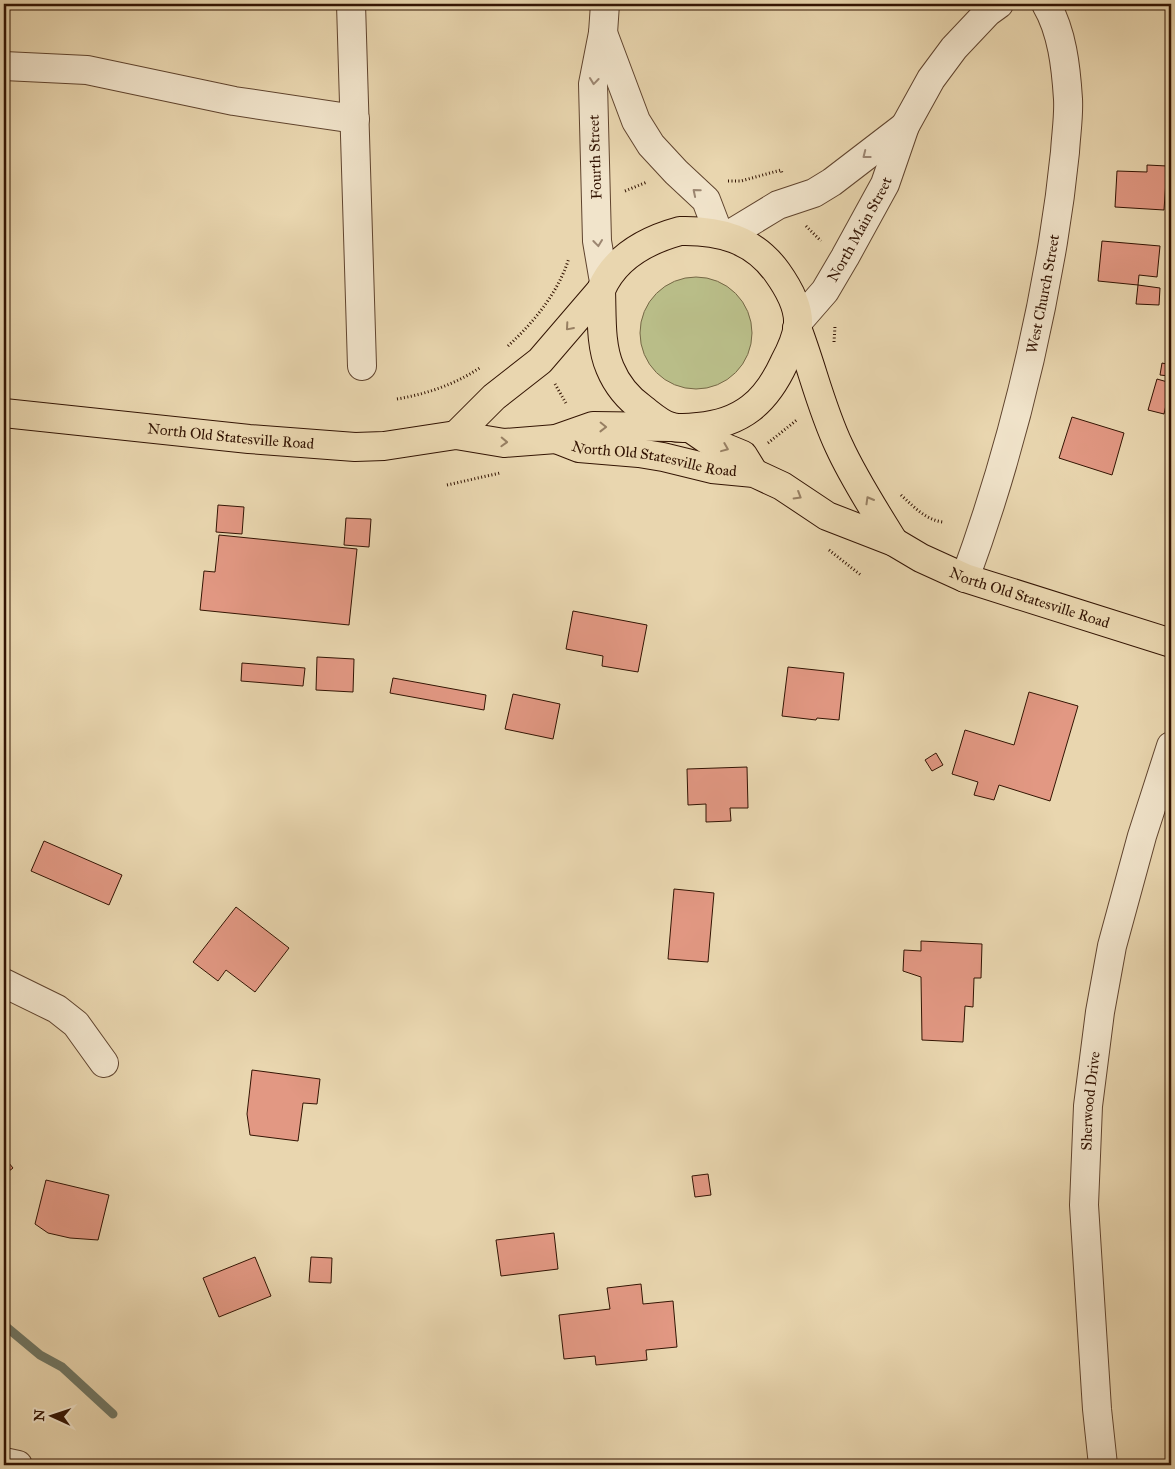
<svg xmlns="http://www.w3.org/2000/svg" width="1175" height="1469" font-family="'IM FELL Great Primer',serif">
	<rect width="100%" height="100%" fill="#e9d6af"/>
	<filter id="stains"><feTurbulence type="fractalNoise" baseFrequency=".004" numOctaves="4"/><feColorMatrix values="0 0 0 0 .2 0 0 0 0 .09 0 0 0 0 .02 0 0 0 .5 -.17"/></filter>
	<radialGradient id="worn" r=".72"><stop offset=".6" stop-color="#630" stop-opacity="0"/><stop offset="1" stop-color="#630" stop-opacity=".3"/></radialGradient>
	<path fill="#b9bd88" stroke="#766846" d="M640 333a56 56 0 1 1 112 0a56 56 0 1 1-112 0Z"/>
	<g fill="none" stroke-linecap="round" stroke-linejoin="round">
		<path stroke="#707765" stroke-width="9" d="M4 1325 40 1355 62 1367 113 1414"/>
	</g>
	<path fill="#e29883" stroke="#331403" d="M1147 165 1167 166 1164 210 1115 207 1117 171 1147 172Z
		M1102 241 1160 246 1157 277 1139 275 1138 285 1098 281Z
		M1138 285 1160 288 1159 305 1136 304Z
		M1162 363 1171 365 1169 376 1160 375Z
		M1157 379 1171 383 1164 414 1148 410Z
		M1072 417 1124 433 1112 475 1059 458Z
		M218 505 244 507 242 534 216 532Z
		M346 518 371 519 369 547 344 545Z
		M219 535 357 549 349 625 200 610 204 571 215 572Z
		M573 611 647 625 638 672 602 666 603 656 566 649Z
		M317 657 354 659 353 692 316 690Z
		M242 663 305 668 303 686 241 681Z
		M788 667 844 673 839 720 817 718 816 720 782 716Z
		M393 678 486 695 484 710 390 693Z
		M1029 692 1078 706 1050 801 999 785 994 800 974 795 978 782 952 774 965 730 1014 745Z
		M513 694 560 704 553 739 505 729Z
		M936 753 943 765 932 771 925 760Z
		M747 767 748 808H730L731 821 706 822V804L688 805 687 769Z
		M44 841 122 875 109 905 31 871Z
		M674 889 714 893 708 962 668 959Z
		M236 907 289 948 255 992 226 970 218 981 193 962Z
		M921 941 982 944 981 978H974L973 1007 965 1006 963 1042 922 1040 921 977 903 971 904 950 921 951Z
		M252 1070 320 1079 317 1104 303 1103 298 1141 250 1135 247 1114Z
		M4 1157 13 1168 4 1175Z
		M708 1174 711 1195 695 1197 692 1176Z
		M46 1180 109 1195 98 1240 70 1238 48 1233 35 1224Z
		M554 1233 558 1269 501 1276 496 1240Z
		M255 1257 271 1296 219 1317 203 1278Z
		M311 1257 332 1258 331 1283 309 1282Z
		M641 1284 643 1304 673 1301 677 1347 646 1350 647 1360 596 1365 595 1356 564 1359 559 1315 610 1309 607 1288Z"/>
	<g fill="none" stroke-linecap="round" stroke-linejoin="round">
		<g stroke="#60442e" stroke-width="30">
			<g id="minor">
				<path d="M351 4 362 366"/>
				<path d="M603 33 636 121 651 145 676 172 706 200 719 234"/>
				<path d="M4 66 87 70 234 101 355 119"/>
				<path d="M727 236 778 205 814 193 832 182 905 126"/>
				<path d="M604 282 597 241 593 84 603 33 605 4"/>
				<path id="s1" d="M798 322 825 291 845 257 885 184 905 126 931 79 954 48 988 12 999 4"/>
				<path id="s2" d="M965 578C1005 469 1034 356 1053 242 1058 212 1062 182 1065 152 1066 134 1069 116 1068 99 1066 67 1062 31 1046 4"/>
				<path d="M4 983 57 1009 76 1024 104 1063"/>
				<path d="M4 1462 18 1465"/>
				<path id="s3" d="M1103 1465 1097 1409 1084 1205 1088 1106 1100 1012 1112 946 1142 836 1171 746"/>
			</g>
		</g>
		<g stroke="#331403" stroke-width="30">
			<g id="major">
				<path d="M680 231C719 230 753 239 777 272 787 286 799 306 798 324 797 336 790 352 784 363 766 402 742 423 698 427 690 428 680 429 672 427 662 425 651 415 643 409 629 399 617 385 610 368 600 345 602 315 601 290 615 257 647 240 680 231Z"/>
				<path d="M797 328C812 367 821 408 839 446 854 479 875 511 894 542"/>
				<path id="s4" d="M4 413 249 439 355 447 384 446 456 435 504 443 556 439 593 426 671 427"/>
				<path d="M690 428 709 441 743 455 754 473"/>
				<path d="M456 435 494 397 540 361 601 290"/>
				<path id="s5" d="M556 439 579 448 639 453 663 457 712 469 754 473 782 486 827 516 894 542 921 558 965 578 1171 643"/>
			</g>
		</g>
		<path stroke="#331403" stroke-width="3" stroke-dasharray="1 2.5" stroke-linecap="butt" d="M728 181H741L781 170 782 173
			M625 191 647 182
			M806 226 821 241
			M834 342 835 326
			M508 346C534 322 558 293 569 258
			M555 384 567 405
			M397 399C427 394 456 384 481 367
			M768 443 798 419
			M447 485 500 473
			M901 495C914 507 926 520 943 522
			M829 550 862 576"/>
		<use href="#minor" stroke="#f1e4cb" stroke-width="28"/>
		<use href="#major" stroke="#e9d6af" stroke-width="28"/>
	</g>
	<defs><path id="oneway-chevron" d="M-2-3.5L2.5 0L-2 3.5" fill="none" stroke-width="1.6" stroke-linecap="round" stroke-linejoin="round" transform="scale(1.25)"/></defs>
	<g stroke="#9c8671">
		<use href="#oneway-chevron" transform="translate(594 81) rotate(96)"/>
		<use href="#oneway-chevron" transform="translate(866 155) rotate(142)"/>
		<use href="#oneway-chevron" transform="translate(696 192) rotate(-140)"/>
		<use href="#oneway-chevron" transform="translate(598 243) rotate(83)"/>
	</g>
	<g stroke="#977f62">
		<use href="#oneway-chevron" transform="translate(569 327) rotate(131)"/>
		<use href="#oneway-chevron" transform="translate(603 427) rotate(1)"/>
		<use href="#oneway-chevron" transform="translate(504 442) rotate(2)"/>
		<use href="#oneway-chevron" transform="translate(725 448) rotate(22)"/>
		<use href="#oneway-chevron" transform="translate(798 496) rotate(31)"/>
		<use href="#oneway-chevron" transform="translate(869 500) rotate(-120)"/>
	</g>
	<g text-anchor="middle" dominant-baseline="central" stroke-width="4" stroke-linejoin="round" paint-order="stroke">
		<g font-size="15" fill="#331403" stroke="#f1e4cb">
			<text transform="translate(595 157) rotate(-92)">Fourth Street</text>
			<text stroke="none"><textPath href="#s1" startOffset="112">North Main Street</textPath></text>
			<text stroke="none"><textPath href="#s2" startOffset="295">West Church Street</textPath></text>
			<text stroke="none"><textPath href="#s4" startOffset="228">North Old Statesville Road</textPath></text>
			<text stroke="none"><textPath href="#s5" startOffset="101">North Old Statesville Road</textPath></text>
			<text stroke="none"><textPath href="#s5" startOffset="506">North Old Statesville Road</textPath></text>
			<text stroke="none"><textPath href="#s3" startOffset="365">Sherwood Drive</textPath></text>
		</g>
	</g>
	<rect width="1175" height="1469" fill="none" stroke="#e9d6af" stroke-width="20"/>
	<rect x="5" y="5" width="1165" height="1459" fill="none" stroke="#331403" stroke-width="2.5"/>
	<rect x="10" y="10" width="1155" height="1449" fill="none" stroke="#331403"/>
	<g transform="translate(52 1416) rotate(273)" stroke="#f1e4cb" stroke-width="4" paint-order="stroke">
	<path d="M0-4L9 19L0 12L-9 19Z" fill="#331403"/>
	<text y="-8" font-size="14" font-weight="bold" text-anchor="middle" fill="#331403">N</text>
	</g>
	<rect width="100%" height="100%" filter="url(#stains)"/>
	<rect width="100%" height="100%" fill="url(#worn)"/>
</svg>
